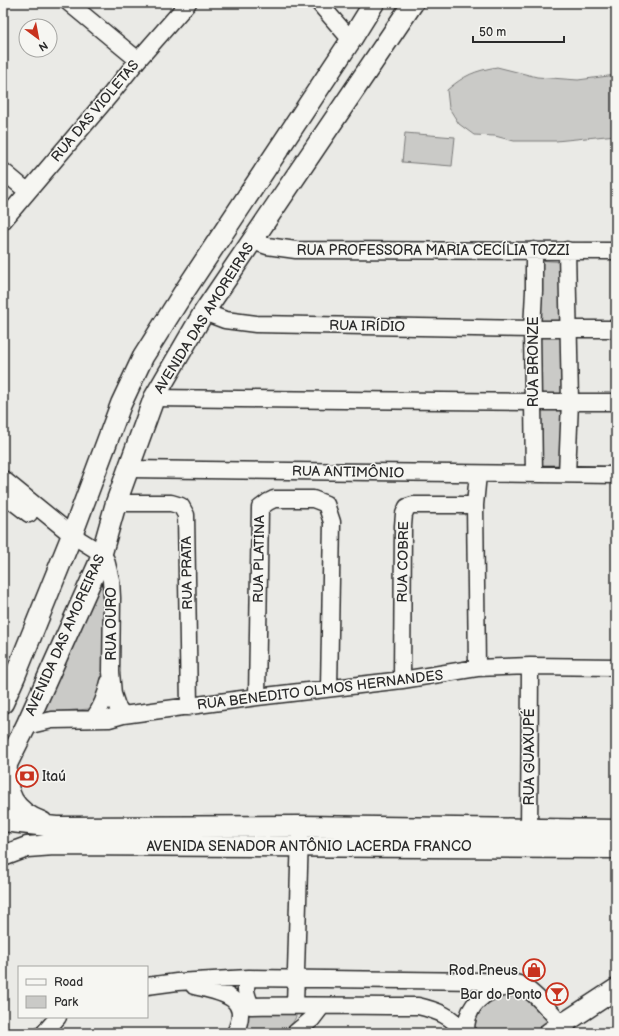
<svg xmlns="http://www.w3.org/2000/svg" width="619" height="1036" font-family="'Balsamiq Sans',sans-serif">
	<rect width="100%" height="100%" fill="#eaeae6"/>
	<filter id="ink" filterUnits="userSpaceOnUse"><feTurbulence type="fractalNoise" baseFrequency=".025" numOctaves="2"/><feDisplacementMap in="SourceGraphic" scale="8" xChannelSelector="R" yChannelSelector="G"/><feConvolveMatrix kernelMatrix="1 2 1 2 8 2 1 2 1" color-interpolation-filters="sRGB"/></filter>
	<g filter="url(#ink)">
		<path fill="#cacac7" stroke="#7a7a79" d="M497 67 537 77 578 80 616 75V135L556 141H514L495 136 474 135 459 124 449 108 447 90C465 75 474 71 497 67Z
			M405 133 455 137 452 166 402 162Z
			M536 260 566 262V465H536Z
			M102 563 108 676 99 702 89 709 50 712H42Z
			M509 994C531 996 535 1003 549 1019L548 1025 540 1033H473C473 1010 488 999 509 994Z
			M250 1010H296C299 1020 286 1030 278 1033 272 1035 253 1033 246 1033L247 1016Z"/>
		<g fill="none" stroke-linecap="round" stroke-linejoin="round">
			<g stroke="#2b2b2b" stroke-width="19">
				<path id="minor" d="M69 3 138 60
					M319 3 351 40
					M3 171 27 191
					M3 221 110 95 138 60 188 3
					M252 241 267 246 296 250 616 251
					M534 250V291L532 329 534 474
					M567 250 570 402 567 474
					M204 312 225 320 256 324 532 329H616
					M154 398 532 402H616
					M129 469 616 475
					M3 479 72 535 101 553 106 560 111 580 112 598 111 672 113 694 117 706 123 715
					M3 494 29 514
					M116 503H171L181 506 186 515 189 707
					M477 668 475 505 478 474
					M402 680 403 526 404 514 407 507 413 505H475
					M257 697 260 508 268 502 274 499H313L326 504 332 522 329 688
					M94 718C102 707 106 696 109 682
					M26 726 52 720 109 719 123 715 257 697 402 680 477 668 530 666 616 667
					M529 840 530 666
					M249 978C243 988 247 996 251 1006 307 1005 362 1006 418 1006 435 1010 454 1016 463 1033
					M147 986 177 982 249 978 481 981C493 982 508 980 519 984 533 990 559 1020 568 1033
					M194 986C222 992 252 997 235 1033
					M295 1005 300 834
					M44 1033 58 1017
					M295 1033 312 1019 322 1006
					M466 1033C465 1006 484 989 510 987"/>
			</g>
			<g stroke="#2b2b2b" stroke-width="23">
				<path id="major" d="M3 703 15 676 72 535 121 404 143 357 182 295 351 40 374 3
					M7 764C5 794 13 811 42 822
					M3 772 26 726 99 563 116 503 154 398 204 312 413 3
					M3 821 56 827 300 826 616 830
					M3 856 27 847 54 845 616 848
					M549 1033 616 989"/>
			</g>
			<use href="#minor" stroke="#f6f6f2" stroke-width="16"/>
			<use href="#major" stroke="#f6f6f2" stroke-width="20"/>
		</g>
	</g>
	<defs>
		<g id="bank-ring" transform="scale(1.15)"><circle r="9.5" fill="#f6f6f2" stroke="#c8321e" stroke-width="1.5"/><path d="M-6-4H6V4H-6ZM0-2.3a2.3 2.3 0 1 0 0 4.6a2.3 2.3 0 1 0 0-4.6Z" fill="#c8321e"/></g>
		<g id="shop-ring" transform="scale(1.15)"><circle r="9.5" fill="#f6f6f2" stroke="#c8321e" stroke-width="1.5"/><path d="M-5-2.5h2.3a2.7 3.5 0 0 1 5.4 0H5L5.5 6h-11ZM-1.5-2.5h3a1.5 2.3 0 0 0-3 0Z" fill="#c8321e"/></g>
		<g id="bar-ring" transform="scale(1.15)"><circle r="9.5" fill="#f6f6f2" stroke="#c8321e" stroke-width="1.5"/><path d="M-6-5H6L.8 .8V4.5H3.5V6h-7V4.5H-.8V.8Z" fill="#c8321e"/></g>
	</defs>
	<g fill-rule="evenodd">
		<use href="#bank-ring" x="27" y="776"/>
		<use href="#shop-ring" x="534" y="970"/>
		<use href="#bar-ring" x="557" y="994"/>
	</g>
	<g text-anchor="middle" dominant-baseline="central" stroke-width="3" stroke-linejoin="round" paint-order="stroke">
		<g font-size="14" fill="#2b2b2b" stroke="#f6f6f2">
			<text transform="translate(95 111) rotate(-50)">RUA DAS VIOLETAS</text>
			<text x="433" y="250">RUA PROFESSORA MARIA CECÍLIA TOZZI</text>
			<text transform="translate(204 318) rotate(-58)">AVENIDA DAS AMOREIRAS</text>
			<text transform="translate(367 326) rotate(1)">RUA IRÍDIO</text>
			<text transform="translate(533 362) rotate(-90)">RUA BRONZE</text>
			<text transform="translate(348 472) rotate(1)">RUA ANTIMÔNIO</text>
			<text transform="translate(259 559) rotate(-89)">RUA PLATINA</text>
			<text transform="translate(403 562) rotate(-89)">RUA COBRE</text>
			<text transform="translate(187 573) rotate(-91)">RUA PRATA</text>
			<text transform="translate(111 624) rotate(-90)">RUA OURO</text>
			<text transform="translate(65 635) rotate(-66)">AVENIDA DAS AMOREIRAS</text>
			<text transform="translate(320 690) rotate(-7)">RUA BENEDITO OLMOS HERNANDES</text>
			<text transform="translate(529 757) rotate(-90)">RUA GUAXUPÉ</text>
			<text x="309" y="846">AVENIDA SENADOR ANTÔNIO LACERDA FRANCO</text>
		</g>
		<g font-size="14" fill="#2b2b2b" stroke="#f6f6f2" text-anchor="end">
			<text x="42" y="776" text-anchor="start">Itaú</text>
			<text x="518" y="970">Rod Pneus</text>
			<text x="542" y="994">Bar do Ponto</text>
		</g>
	</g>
	<rect width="619" height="1036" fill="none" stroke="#f6f6f2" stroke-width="16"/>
	<rect x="8" y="8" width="603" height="1020" fill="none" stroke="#2b2b2b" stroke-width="1.5" filter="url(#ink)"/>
	<rect x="18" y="966" width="130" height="52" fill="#f6f6f2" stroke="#a5a5a2"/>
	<rect x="26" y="979" width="20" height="6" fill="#f6f6f2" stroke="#a5a5a2"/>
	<text x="54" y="986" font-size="12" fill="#2b2b2b">Road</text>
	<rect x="26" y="996" width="20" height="12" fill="#cacac7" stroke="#a5a5a2"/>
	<text x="54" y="1006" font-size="12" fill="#2b2b2b">Park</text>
	<g transform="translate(38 38) rotate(148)"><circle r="19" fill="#f6f6f2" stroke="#a5a5a2"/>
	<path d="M0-3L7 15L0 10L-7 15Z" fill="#c8321e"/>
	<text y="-6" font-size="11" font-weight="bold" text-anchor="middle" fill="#2b2b2b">N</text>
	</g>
	<path d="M473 36v6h91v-6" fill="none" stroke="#2b2b2b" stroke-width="2"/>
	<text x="479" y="36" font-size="12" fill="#2b2b2b" stroke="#f6f6f2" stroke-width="3" paint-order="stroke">50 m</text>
</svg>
